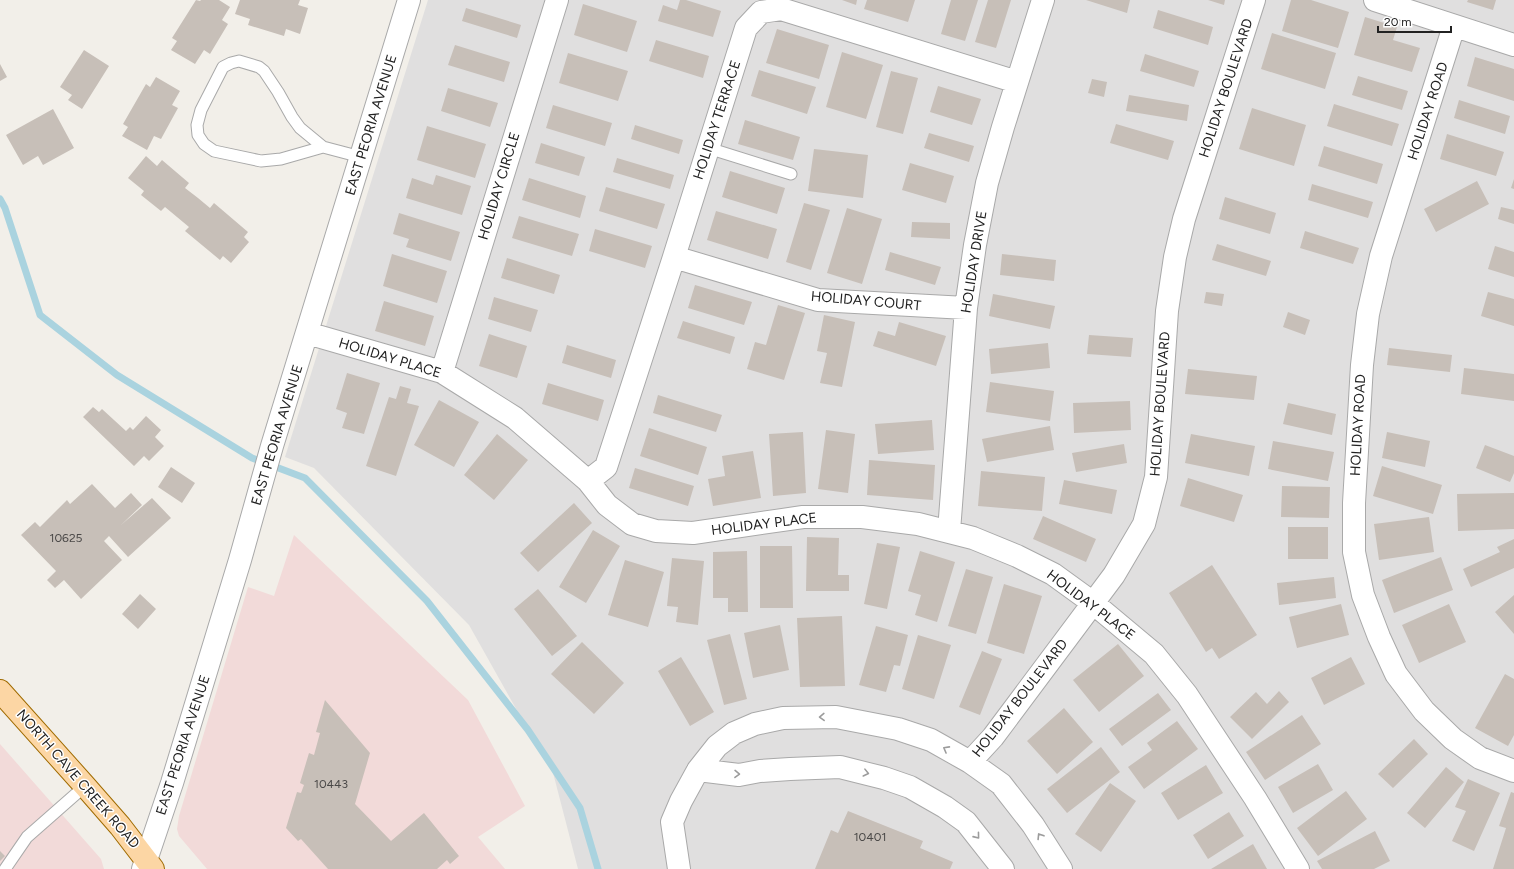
<svg xmlns="http://www.w3.org/2000/svg" width="1514" height="869" font-family="Figtree,sans-serif">
	<rect width="100%" height="100%" fill="#f2efe9"/>
	<path fill="#e0dfdf" d="M428 0H1514V869H578L551 765 528 730 469 625 314 468 285 457Z"/>
	<path fill="#f2dad9" d="M294 535 468 700 525 806 478 837 505 869H207L179 836 177 829 179 816 248 587 274 596Z
		M0 744 101 859 104 869H0Z"/>
	<g fill="none" stroke-linecap="round" stroke-linejoin="round">
		<path stroke="#aad3df" stroke-width="7" d="M0 199 5 208 40 315 117 375 252 458 305 478 427 601 528 730 580 808 598 869"/>
	</g>
	<path fill="#c7bfb8" d="M196 0 200 1 201 0H219L230 7 222 20 228 24 210 54 204 50 195 64 171 50 177 41 172 38Z
		M240 0H300L298 5 308 8 300 34 286 29 284 36 248 25 250 19 235 14Z
		M680 0H686L721 11 713 37 658 21 663 5 677 10Z
		M842 0H857L856 5Z
		M867 0H915L908 22 864 9Z
		M951 0H978L965 41 941 34Z
		M988 0H1011L996 48 975 42Z
		M1086 0H1130L1127 13Z
		M1208 0H1225L1224 5Z
		M1291 0H1311L1349 12 1338 48 1282 31Z
		M1468 0H1496L1493 10 1467 2Z
		M583 4 637 21 627 52 574 35Z
		M466 8 521 25 517 38 462 21Z
		M1158 10 1213 27 1208 45 1153 28Z
		M1365 17 1397 27 1393 40 1420 48 1412 72 1354 55Z
		M777 29 829 45 819 79 766 63Z
		M1272 33 1336 53 1325 89 1261 69Z
		M656 40 709 56 703 78 649 61Z
		M455 45 510 62 504 82 448 65Z
		M84 50 109 66 82 109 68 100 72 95 60 87Z
		M842 52 883 65 866 119 826 107Z
		M568 53 628 71 618 101 559 83Z
		M1145 54 1199 71 1194 87 1140 71Z
		M1475 57 1514 69V101L1467 86Z
		M0 64 7 77 0 81Z
		M759 70 816 87 807 114 751 96Z
		M891 71 918 78 903 134 876 127Z
		M1358 76 1408 91 1402 110 1352 95Z
		M156 77 180 91 172 105 178 108 161 139 154 136 147 150 122 136 128 127 123 124 146 84 150 87Z
		M1092 79 1107 82 1104 97 1088 93Z
		M938 86 981 99 972 125 930 112Z
		M448 88 498 103 490 127 441 111Z
		M1129 95 1189 105 1187 121 1126 111Z
		M1459 100 1510 116 1505 134 1454 118Z
		M1334 104 1399 124 1392 146 1327 126Z
		M553 105 612 123 605 146 546 128Z
		M1252 108 1306 125 1294 166 1239 149Z
		M53 109 74 148 43 165 38 156 23 165 6 135Z
		M745 120 800 137 793 160 738 144Z
		M1116 124 1174 141 1168 160 1110 143Z
		M635 125 683 140 679 154 631 139Z
		M427 126 486 144 475 178 417 160Z
		M929 133 974 146 969 162 924 148Z
		M1447 134 1504 152 1496 176 1440 159Z
		M541 143 585 157 579 176 535 163Z
		M1324 146 1383 164 1377 184 1318 166Z
		M814 149 868 155 863 198 808 191Z
		M146 156 157 166 162 160 189 183 185 188 198 198 210 208 214 203 248 232 244 237 249 242 231 263 223 256 220 260 185 231 189 227 165 207 161 211 141 195 144 191 128 178Z
		M617 158 674 175 670 189 613 172Z
		M910 163 954 176 946 203 902 190Z
		M730 171 785 188 777 214 722 197Z
		M436 175 471 186 462 215 406 198 412 178 433 185Z
		M529 178 586 196 580 218 522 200Z
		M1514 179V189L1511 188Z
		M1477 181 1489 204 1436 232 1424 209Z
		M1312 184 1373 202 1368 218 1308 200Z
		M606 187 665 204 657 229 599 211Z
		M1225 197 1276 213 1270 234 1219 219Z
		M804 203 830 210 811 270 786 262Z
		M1501 207 1514 210V224L1498 219Z
		M847 208 882 219 862 284 827 273Z
		M716 211 777 229 768 259 707 240Z
		M399 213 460 232 451 261 406 247 409 239 393 234Z
		M519 216 579 234 572 256 512 238Z
		M912 222 950 223V239L911 237Z
		M595 229 652 246 645 268 589 251Z
		M1305 231 1359 248 1353 264 1300 248Z
		M1217 244 1271 261 1266 276 1212 260Z
		M1495 246 1514 252V277L1488 269Z
		M890 252 941 267 935 285 885 270Z
		M392 254 447 271 437 303 383 286Z
		M1002 254 1056 260 1054 281 1000 275Z
		M507 258 560 275 554 294 501 278Z
		M695 285 752 302 744 325 688 308Z
		M1206 292 1224 294 1222 306 1204 303Z
		M1488 292 1514 299V326L1481 316Z
		M993 294 1055 306 1050 329 989 316Z
		M494 297 538 310 531 332 488 319Z
		M384 301 434 316 425 346 375 331Z
		M778 305 805 313 784 380 747 369 755 342 766 345Z
		M1288 312 1310 320 1305 335 1283 327Z
		M824 315 855 322 842 387 820 383 827 353 817 351Z
		M683 321 735 337 730 354 677 338Z
		M899 322 946 336 936 366 873 346 878 331 895 336Z
		M489 334 527 346 517 378 479 366Z
		M1089 335 1133 338 1131 357 1087 354Z
		M1048 343 1050 368 991 374 989 349Z
		M567 345 616 360 611 378 562 363Z
		M1389 348 1452 355 1450 372 1387 365Z
		M1464 368 1514 374V401L1461 394Z
		M1188 369 1257 376 1254 400 1185 394Z
		M347 373 380 383 364 434 342 428 347 413 336 409Z
		M990 382 1054 391 1050 421 986 412Z
		M548 383 604 400 598 421 542 404Z
		M400 386 411 389 407 403 419 406 396 476 366 466 389 397 396 399Z
		M658 395 722 415 716 432 653 413Z
		M439 400 479 422 454 467 414 445Z
		M1130 401 1131 430 1074 433 1073 403Z
		M1288 403 1336 414 1332 435 1283 424Z
		M93 407 99 412 102 409 126 431 130 427 133 430 146 416 161 430 155 437 164 446 149 461 144 456 134 466 83 417Z
		M932 420 934 450 878 454 875 424Z
		M1050 426 1054 450 987 462 982 439Z
		M649 428 707 447 698 475 640 456Z
		M826 430 855 434 848 493 818 489Z
		M803 432 806 493 773 496 769 434Z
		M1387 432 1430 441 1425 467 1382 458Z
		M497 434 528 460 494 500 464 475Z
		M1191 434 1255 446 1249 476 1185 463Z
		M1273 441 1334 452 1328 481 1268 469Z
		M1124 444 1127 463 1076 472 1072 453Z
		M1485 445 1514 456V473L1510 482 1476 468Z
		M753 451 761 498 713 506 708 479 725 476 722 456Z
		M869 460 935 465 933 500 867 495Z
		M1382 466 1442 485 1433 514 1373 496Z
		M171 467 195 483 182 503 158 487Z
		M635 468 694 486 688 506 629 488Z
		M981 471 1045 477 1042 511 978 506Z
		M1188 478 1243 495 1234 522 1180 506Z
		M1064 480 1117 490 1112 514 1059 504Z
		M92 484 115 508 131 493 142 505 121 525 152 498 171 518 128 557 109 536 104 541 122 560 81 599 64 580 55 588 47 580 56 571 21 535 35 522 40 527 67 500 70 504Z
		M1282 486 1330 487 1329 518 1281 517Z
		M1514 493V529L1458 531 1457 494Z
		M574 503 592 523 538 572 520 553Z
		M1043 516 1096 539 1086 562 1033 539Z
		M1429 517 1434 552 1379 560 1374 524Z
		M1288 527H1328V559H1288Z
		M593 530 620 546 586 603 559 587Z
		M807 537 839 538 838 575H849V591H806Z
		M1514 539V568L1471 587 1463 569 1500 552 1497 547Z
		M877 543 900 547 887 609 864 604Z
		M760 546H792L793 608H760Z
		M747 551 748 612H728V598H713V552Z
		M920 551 955 562 937 622 915 615 921 595 908 591Z
		M1441 557 1453 590 1394 613 1382 580Z
		M672 558 704 561 698 625 676 622 678 607 667 606Z
		M625 560 664 572 648 627 608 615Z
		M1212 565 1257 635 1219 659 1212 648 1206 652 1169 593Z
		M966 569 993 577 976 634 948 626Z
		M1334 577 1336 598 1279 605 1277 583Z
		M1004 584 1042 596 1024 654 987 643Z
		M538 589 577 636 552 656 514 609Z
		M140 594 156 609 138 629 122 614Z
		M1514 595V634L1495 612Z
		M1341 604 1349 635 1297 648 1289 617Z
		M1449 604 1466 642 1419 663 1402 625Z
		M842 616 845 686 800 687 797 618Z
		M780 625 789 670 753 678 744 633Z
		M876 626 908 635 900 666 894 665 886 692 859 685Z
		M730 634 747 699 724 705 707 640Z
		M918 635 951 645 934 699 902 689Z
		M582 642 624 683 594 714 551 674Z
		M1118 644 1144 676 1099 712 1073 680Z
		M982 651 1002 659 980 715 959 707Z
		M681 657 714 712 690 726 658 671Z
		M1351 657 1365 684 1324 705 1311 678Z
		M1505 674 1514 679V735L1508 746 1475 728Z
		M1279 691 1289 702 1252 739 1230 717 1256 692 1267 704Z
		M1158 693 1171 710 1122 746 1109 729Z
		M325 700 370 753 355 804 391 841 424 813 459 856 450 864 447 860 437 869H328L301 839 298 841 286 828 297 792 301 793 304 785 300 783 309 753 314 755 320 733 316 732Z
		M1064 708 1093 742 1057 774 1027 741Z
		M1302 715 1321 744 1265 780 1246 752Z
		M1177 721 1198 749 1144 789 1128 767 1152 750 1147 743Z
		M1414 739 1428 754 1393 788 1378 774Z
		M1101 747 1120 772 1067 813 1047 789Z
		M1318 764 1333 790 1293 813 1278 787Z
		M1206 765 1223 793 1178 820 1161 793Z
		M1446 767 1464 782 1425 828 1407 813Z
		M1468 779 1500 793 1474 851 1452 841 1466 811 1455 807Z
		M1110 783 1136 801 1101 852 1075 834Z
		M1346 791 1367 819 1318 856 1297 828Z
		M1511 792 1514 793V869H1493L1506 828 1499 826Z
		M848 811 923 841 920 848 953 862 950 869H815L831 830 838 833Z
		M1229 812 1244 836 1208 859 1193 835Z
		M1375 831 1390 861 1374 869H1322L1317 861Z
		M1253 844 1267 869H1211Z
		M0 851 5 856 0 861Z"/>
	<g fill="none" stroke-linecap="round" stroke-linejoin="round">
		<g stroke="#a9a9a9" stroke-width="13">
			<path id="service" d="M323 147 300 128 292 117 278 92 264 71 259 67 239 61 231 63 223 67 201 110 197 125 198 135 204 144 214 151 261 161 281 159 323 147 361 157
				M708 148 791 174
				M5 869 27 837 85 786"/>
		</g>
		<g stroke="#a9a9a9" stroke-width="24">
			<path id="minor" d="M1375 0 1514 45
				M1454 26 1381 256 1368 314 1362 365 1354 503V552L1363 595 1379 637 1396 674 1424 711 1453 739 1480 758 1514 771
				M674 257 818 300 966 308
				M307 333 442 372 515 418 588 481 607 505 632 524 656 531 693 533 803 517H862L918 524 973 538 1017 556 1053 574 1093 603 1154 654 1187 695 1255 798 1298 869
				M442 372 557 0
				M588 481 606 467 674 257 746 28 761 12 781 9 1017 82
				M949 531 966 308 975 245 987 183 1003 127 1043 0
				M970 762 993 737 1114 575 1144 524 1156 477 1167 311 1175 257 1184 219 1254 0
				M698 770 739 775 760 771 790 769 840 767 884 778 910 787 945 807 966 822 1003 869
				M143 869 172 783 240 560 272 446 409 0
				M679 869 672 822 681 801 698 770 717 746 734 733 755 724 783 718 836 717 898 729 931 740 970 762 1001 784 1033 825 1061 869"/>
		</g>
		<g stroke="#a06b00" stroke-width="24">
			<path id="primary" d="M0 691 85 786 120 826 153 869"/>
		</g>
		<use href="#service" stroke="#fff" stroke-width="11"/>
		<use href="#minor" stroke="#fff" stroke-width="22"/>
		<use href="#primary" stroke="#fcd6a4" stroke-width="22"/>
	</g>
	<defs><path id="oneway-chevron" d="M-2-3.5L2.5 0L-2 3.5" fill="none" stroke-width="1.6" stroke-linecap="round" stroke-linejoin="round"/></defs>
	<g stroke="#9c9c9c">
		<use href="#oneway-chevron" transform="translate(822 717) rotate(178)"/>
		<use href="#oneway-chevron" transform="translate(946 749) rotate(-151)"/>
		<use href="#oneway-chevron" transform="translate(866 773) rotate(14)"/>
		<use href="#oneway-chevron" transform="translate(737 774) rotate(1)"/>
		<use href="#oneway-chevron" transform="translate(977 836) rotate(51)"/>
		<use href="#oneway-chevron" transform="translate(1040 836) rotate(-122)"/>
	</g>
	<g text-anchor="middle" dominant-baseline="central" stroke-width="3" stroke-linejoin="round" paint-order="stroke">
		<g font-size="12" fill="#4b4948">
			<text x="66" y="538">10625</text>
			<text x="331" y="784">10443</text>
			<text x="870" y="837">10401</text>
		</g>
		<g font-size="14" fill="#222" stroke="#fff">
			<text transform="translate(1226 88) rotate(-72)">HOLIDAY BOULEVARD</text>
			<text transform="translate(1428 111) rotate(-72)">HOLIDAY ROAD</text>
			<text transform="translate(717 120) rotate(-72)">HOLIDAY TERRACE</text>
			<text transform="translate(371 125) rotate(-73)">EAST PEORIA AVENUE</text>
			<text transform="translate(499 186) rotate(-73)">HOLIDAY CIRCLE</text>
			<text transform="translate(974 262) rotate(-81)">HOLIDAY DRIVE</text>
			<text transform="translate(866 301) rotate(5)">HOLIDAY COURT</text>
			<text transform="translate(390 358) rotate(17)">HOLIDAY PLACE</text>
			<text transform="translate(1160 404) rotate(-86)">HOLIDAY BOULEVARD</text>
			<text transform="translate(1358 425) rotate(-87)">HOLIDAY ROAD</text>
			<text transform="translate(277 435) rotate(-73)">EAST PEORIA AVENUE</text>
			<text transform="translate(764 524) rotate(-7)">HOLIDAY PLACE</text>
			<text transform="translate(1091 605) rotate(37)">HOLIDAY PLACE</text>
			<text transform="translate(1020 698) rotate(-52)">HOLIDAY BOULEVARD</text>
			<text transform="translate(183 745) rotate(-72)">EAST PEORIA AVENUE</text>
			<text transform="translate(78 779) rotate(49)">NORTH CAVE CREEK ROAD</text>
		</g>
	</g>
	<path d="M1378 26v6h73v-6" fill="none" stroke="#222222" stroke-width="2"/>
	<text x="1384" y="26" font-size="12" fill="#222222" stroke="#ffffff" stroke-width="3" paint-order="stroke">20 m</text>
</svg>
